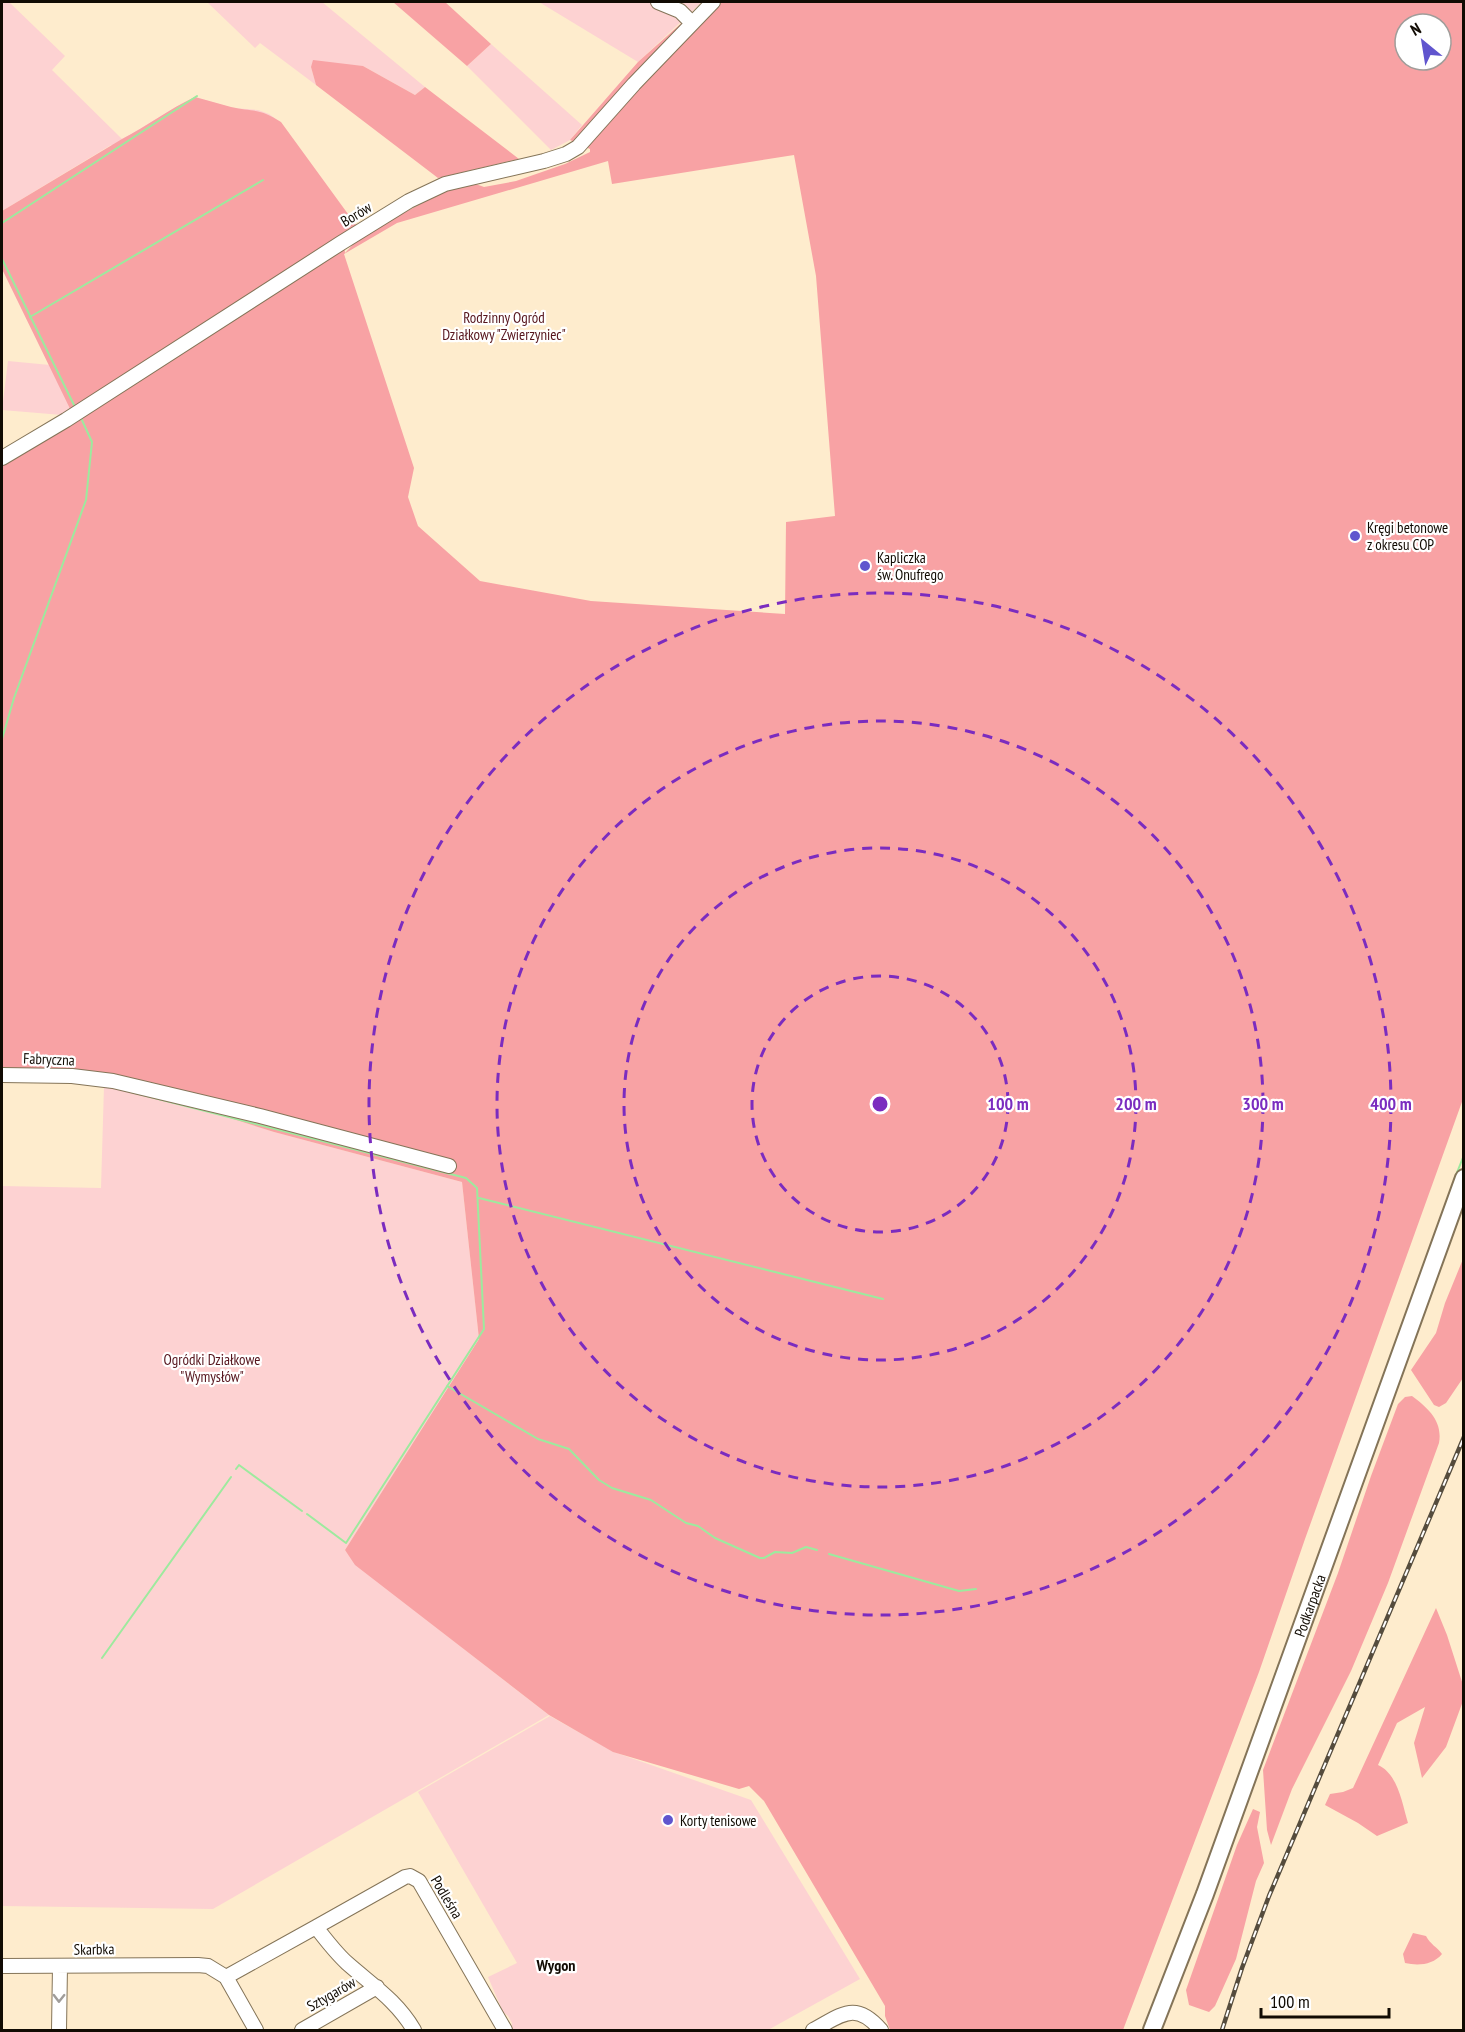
<svg xmlns="http://www.w3.org/2000/svg" width="1465" height="2032" font-family="'PT Sans Narrow',sans-serif">
	<rect width="100%" height="100%" fill="#feeccd"/>
	<path fill="#fdd2d2" d="M2 2H9L65 56 52 70 122 139C147 126 169 109 195 97L233 108 258 110 269 114 280 122 355 226 111 145 2 211Z
		M207 2H322L425 87 415 95 363 66 341 65 311 67 316 85 260 43 255 48Z
		M539 2H702L638 62Z
		M491 44 582 125 570 140 551 150 467 66Z
		M8 361 50 365 71 410 62 415 2 410Z
		M113 1081 274 1132 462 1182 479 1339 345 1550 356 1565 549 1715 213 1909 2 1906V1186L101 1188 104 1086Z
		M550 1716 614 1752 751 1800 860 1979 768 2030H511L512 2023 508 2016 503 2012 488 1977 517 1963 418 1792Z"/>
	<path fill="#f8a2a4" fill-rule="evenodd" d="M393 2H445L491 44 467 66Z
		M705 2H1463V1099L1305 1539 1259 1672 1123 2030H890L885 2016V2006L764 1801 749 1786 739 1789 613 1752 549 1715 355 1565 345 1550 479 1339 462 1182 274 1132 113 1081 109 1074 93 1071 2 1069V463L75 419 2 269V211L122 139C147 126 169 109 195 97 207 100 219 104 231 107 253 112 260 108 281 122L356 225 343 234 345 253 362 235 449 189 473 183 484 187 516 181 565 164 590 152V149L570 140 638 62ZM1405 24H1441V60H1405ZM794 155 816 276 835 516 786 522 785 614 591 601 480 581 418 526 408 497 414 468 344 254 397 223 608 161 612 184Z
		M313 60 363 66 415 95 425 87 519 159 438 178 316 85 311 67Z
		M1463 1259V1378L1446 1403 1439 1407 1434 1405 1411 1370 1436 1333 1445 1303Z
		M1412 1396C1428 1408 1443 1421 1439 1443L1388 1583 1351 1671 1292 1789 1271 1845 1267 1830 1263 1770 1338 1573 1371 1476 1398 1404 1405 1397Z
		M1436 1608 1447 1635 1463 1685V1701L1446 1747 1422 1778 1414 1743 1425 1707 1397 1723 1378 1765C1398 1774 1402 1803 1408 1823L1377 1836 1358 1823 1325 1805 1330 1794 1343 1792 1353 1788Z
		M1253 1809 1260 1812 1257 1827 1264 1863 1256 1881 1236 1959 1215 2006 1209 2012 1189 2005 1186 1990 1237 1845Z
		M1413 1933 1426 1936C1430 1944 1437 1947 1442 1954 1433 1965 1418 1966 1405 1963L1403 1954Z"/>
	<g fill="none" stroke-linecap="round" stroke-linejoin="round">
		<path stroke="#9dea9e" stroke-width="2" d="M2 223 197 96
			M2 259 75 407
			M30 317 263 180
			M2 739 14 698 86 500 92 442 81 418
			M131 1092 466 1178 477 1188 484 1329 346 1543 307 1514
			M1456 1175 1464 1155
			M479 1198 883 1299
			M447 1386 538 1439 569 1449 599 1480 612 1488 651 1500 686 1523 698 1526 715 1538 760 1558H764L775 1552 792 1553 806 1547 817 1550
			M236 1469 239 1465 302 1511
			M829 1554 959 1591 976 1589
			M102 1658 231 1477
			M1245 1760 1279 1664"/>
		<g stroke="#847458" stroke-width="16">
			<path id="minor" d="M658 2 680 11 692 23
				M2 458 66 420 341 243 409 201 445 184 544 161 566 154 578 147 634 84 713 2
				M2 1075 72 1076 113 1081 260 1116 449 1166
				M316 1927 405 1877 410 1876 419 1881 505 2030
				M2 1966 198 1965 208 1966 226 1977 256 2030
				M226 1977 316 1927C326 1940 335 1952 347 1963 373 1986 396 2000 414 2030
				M59 2030 60 1966
				M302 2030 377 1987
				M813 2030C842 2015 855 2000 881 2030"/>
		</g>
		<g stroke="#847458" stroke-width="20">
			<g id="major">
				<path id="s1" d="M1152 2030 1205 1894 1464 1178"/>
			</g>
		</g>
		<use href="#minor" stroke="#fff" stroke-width="14"/>
		<use href="#major" stroke="#fff" stroke-width="16"/>
		<g stroke="#554c3d" stroke-width="4.5">
			<path id="rail" d="M1222 2030 1242 1968 1269 1896 1464 1437"/>
		</g>
		<use href="#rail" stroke="#fff" stroke-width="2" stroke-dasharray="7" stroke-linecap="butt"/>
	</g>
	<defs><path id="oneway-chevron" d="M-2-3.5L2.5 0L-2 3.5" fill="none" stroke-width="1.6" stroke-linecap="round" stroke-linejoin="round" transform="scale(1.5)"/></defs>
	<use stroke="#a09d9a" href="#oneway-chevron" transform="translate(59 1998) rotate(91)"/>
	<g fill="none" stroke="#7b2cbf" stroke-width="3" stroke-dasharray="10 8">
		<circle cx="880" cy="1104" r="128"/>
		<circle cx="880" cy="1104" r="256"/>
		<circle cx="880" cy="1104" r="383"/>
		<circle cx="880" cy="1104" r="511"/>
	</g>
	<g fill="#6055ce" stroke="#fff" stroke-width="2">
		<circle cx="1355" cy="536" r="6"/>
		<circle cx="865" cy="566" r="6"/>
		<circle cx="668" cy="1820" r="6"/>
	</g>
	<g text-anchor="middle" dominant-baseline="central" stroke-width="4.5" stroke-linejoin="round" paint-order="stroke">
		<g font-size="15" fill="#110b03" stroke="#fff">
			<text transform="translate(356 214) rotate(-31)">Borów</text>
			<text transform="translate(49 1059) rotate(2)">Fabryczna</text>
			<text stroke="none"><textPath href="#s1" startOffset="453">Podkarpacka</textPath></text>
			<text transform="translate(447 1897) rotate(59)">Podleśna</text>
			<text transform="translate(94 1949) rotate(-1)">Skarbka</text>
			<text transform="translate(331 1994) rotate(-30)">Sztygarów</text>
		</g>
		<g font-size="15" fill="#56151d" stroke="#fff">
			<text x="504" y="317">Rodzinny Ogród<tspan x="504" dy="17">Działkowy "Zwierzyniec"</tspan></text>
			<text x="212" y="1359">Ogródki Działkowe<tspan x="212" dy="17">"Wymysłów"</tspan></text>
		</g>
		<g font-size="15" fill="#110b03" stroke="#fff" text-anchor="start">
			<text x="1367" y="527">Kręgi betonowe<tspan x="1367" dy="17">z okresu COP</tspan></text>
			<text x="877" y="557">Kapliczka<tspan x="877" dy="17">św. Onufrego</tspan></text>
			<text x="680" y="1820">Korty tenisowe</text>
		</g>
		<g font-size="16" font-weight="bold" fill="#110b03" stroke="#fff">
			<text x="556" y="1965">Wygon</text>
		</g>
	</g>
	<circle cx="880" cy="1104" r="9" fill="#7b2cbf" stroke="#fff" stroke-width="3"/>
	<g font-size="18" text-anchor="middle" font-weight="bold" fill="#7b2cbf" stroke="#fff" stroke-width="4.5" stroke-linejoin="round" paint-order="stroke">
		<text x="1008" y="1110">100 m</text>
		<text x="1136" y="1110">200 m</text>
		<text x="1263" y="1110">300 m</text>
		<text x="1391" y="1110">400 m</text>
	</g>
	<rect width="1465" height="2032" fill="none" stroke="#110b03" stroke-width="6"/>
	<g transform="translate(1423 42) rotate(330)"><circle r="28" fill="#ffffff" stroke="#a09d9a" stroke-width="1.5"/>
	<path d="M0-4.5L10 22L0 15L-10 22Z" fill="#6055ce"/>
	<text y="-9" font-size="16" font-weight="bold" text-anchor="middle" fill="#110b03">N</text>
	</g>
	<path d="M1261 2008v9h128v-9" fill="none" stroke="#110b03" stroke-width="3"/>
	<text x="1270" y="2008" font-size="18" fill="#110b03" stroke="#ffffff" stroke-width="4.5" paint-order="stroke">100 m</text>
</svg>
